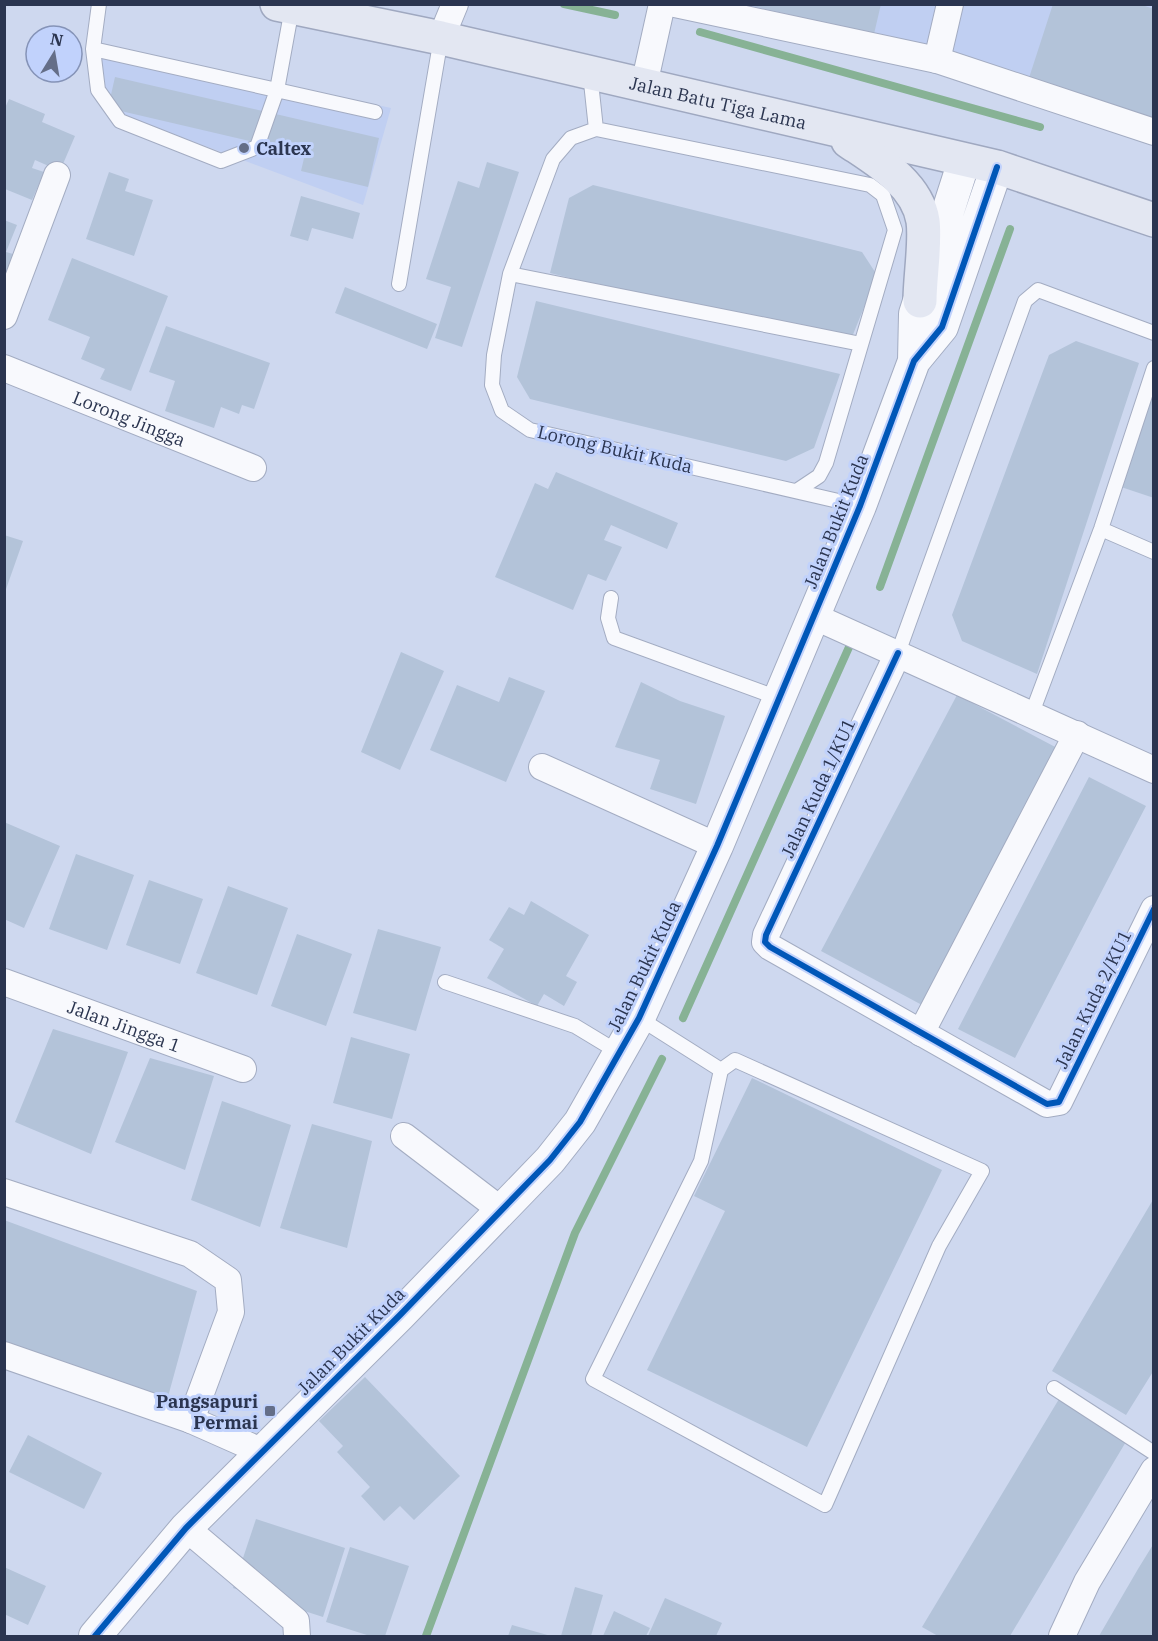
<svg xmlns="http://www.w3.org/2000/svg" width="1158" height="1641" font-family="'IBM Plex Serif',serif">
	<rect width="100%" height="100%" fill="#ced8ef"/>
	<path fill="#c0cff2" d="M728 5H1153V121Z
		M86 41 391 108 363 205 125 116 91 88Z"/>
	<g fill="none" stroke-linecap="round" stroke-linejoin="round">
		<path stroke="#87b295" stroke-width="8" d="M564 4 615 15
			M700 32 1040 127
			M880 587 1010 229
			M683 1018 854 636
			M426 1636 575 1233 662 1059"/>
	</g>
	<path fill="#b3c3d9" d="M744 4H881L874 34Z
		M1053 4H1139L1154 9V121L1028 81Z
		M115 77 379 138 368 187 301 171 305 154 108 108Z
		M9 99 45 114 42 122 75 136 60 171 35 160 32 168 44 172 32 200 5 189V108Z
		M487 162 519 172 462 347 435 338 451 287 426 279 458 181 479 188Z
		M109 172 129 179 125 191 153 200 134 256 86 239Z
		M593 185 862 252 877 275 848 347 550 273 569 198Z
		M301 196 360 213 353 239 312 228 308 241 290 236Z
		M4 220 17 225 6 252 13 254 5 275Z
		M72 258 168 296 131 391 100 379 105 369 81 359 90 337 48 320Z
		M345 287 437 324 427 349 335 313Z
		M536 301 840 374 814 448 786 461 530 399 517 377Z
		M166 326 270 363 254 409 242 405 239 414 221 407 214 428 165 411 175 381 149 372Z
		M1076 341 1139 363 1037 674 962 641 952 615 1049 355Z
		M1150 397 1154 398V498L1121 487Z
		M556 472 678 523 667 549 611 525 604 540 622 547 606 581 588 574 573 610 495 577 535 483 548 489Z
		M4 535 23 541 5 592H4Z
		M401 652 444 671 400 770 361 752Z
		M509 677 545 691 506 782 430 750 457 685 499 702Z
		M641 682 680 701 725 716 696 804 650 789 660 760 615 747Z
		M957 695 1059 749 922 1005 821 951Z
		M1089 777 1146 806 1015 1058 958 1029Z
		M4 822 60 846 24 928 4 919Z
		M76 854 134 875 107 950 49 929Z
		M149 880 203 899 180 964 126 945Z
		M228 886 288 908 257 995 196 973Z
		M531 901 589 935 566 976 577 982 564 1006 544 994 537 1006 487 978 504 949 489 940 509 907 524 915Z
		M378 929 441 947 416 1031 353 1013Z
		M297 934 352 954 326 1026 271 1006Z
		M53 1029 128 1052 91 1154 15 1122Z
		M351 1037 410 1054 392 1119 333 1103Z
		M150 1058 214 1076 185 1170 115 1142Z
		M752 1078 942 1170 807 1447 647 1370 725 1211 694 1196Z
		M222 1101 291 1125 260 1227 191 1200Z
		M312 1124 372 1141 347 1248 280 1228Z
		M1154 1198V1370L1126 1415 1052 1371Z
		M4 1220 197 1291 166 1404 4 1344Z
		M365 1377 460 1476 414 1520 400 1506 384 1521 361 1496 370 1487 337 1452 343 1446 319 1421Z
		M1059 1399 1127 1440 1010 1636H938L922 1627Z
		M28 1435 102 1473 84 1509 9 1472Z
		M256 1519 345 1548 323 1617 233 1588Z
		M1154 1543V1636H1099L1138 1569Z
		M350 1547 409 1566 385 1636H370L326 1622Z
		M4 1567 46 1586 28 1625 4 1614Z
		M575 1587 603 1595 591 1636H561Z
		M665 1598 722 1623 716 1636H648Z
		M614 1611 650 1628 646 1636H603Z
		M512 1625 551 1636H508Z"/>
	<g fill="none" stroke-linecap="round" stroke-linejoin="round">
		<g stroke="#a3acc2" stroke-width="16">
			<path id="service" d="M99 4 93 49 98 90 120 121 221 161 257 147 277 90 292 8
				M93 49 375 112
				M590 73 596 129
				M510 274 861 344
				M399 284 441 38
				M798 490 819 476 826 463 895 230 883 195 870 185 596 129 571 138 553 159 510 274 494 355 492 385 502 411 530 430 860 506
				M1101 529 1154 552
				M611 598 608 618 614 638 781 699
				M898 653 1025 301 1038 290 1154 333
				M1032 713 1101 529 1154 368
				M445 982 575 1026 618 1052
				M639 1018 721 1070 701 1161 593 1379 825 1505 939 1246 982 1171 735 1060 721 1070
				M1054 1388 1154 1453"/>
		</g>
		<g stroke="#a3acc2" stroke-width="28">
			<g id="minor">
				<path d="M675 4 937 60 1154 132"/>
				<path d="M441 38 455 4"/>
				<path d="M937 60 950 4"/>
				<path d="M644 85 662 4"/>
				<path d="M4 316 57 175"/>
				<path id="s1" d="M4 368 253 468"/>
				<path d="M813 616 1154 770"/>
				<path d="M898 653 766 935 765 942 770 947 1047 1104 1059 1102 1154 909"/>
				<path d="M542 767 717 846"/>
				<path id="s2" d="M4 982 243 1069"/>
				<path d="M921 1033 1077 734"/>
				<path d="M404 1136 501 1210"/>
				<path d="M4 1192 190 1254 228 1280 231 1312 191 1420"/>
				<path d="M4 1355 191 1420 261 1451"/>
				<path d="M186 1528 296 1621 297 1636"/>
				<path d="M1062 1636 1087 1582 1154 1470"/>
			</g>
		</g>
		<g stroke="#a3acc2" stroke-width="34">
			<path id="tertiary" d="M914 361 915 314 964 161
				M95 1636 186 1528 400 1315 550 1160 580 1122 639 1018 717 846 860 506 914 361 942 327 997 167"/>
		</g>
		<g stroke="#9fa8c0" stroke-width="36">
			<g id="primary">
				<path id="s3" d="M277 4 441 38 997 167 1154 220"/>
				<path d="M848 141C876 160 917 183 923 221 926 242 920 278 920 301"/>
			</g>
		</g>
		<use href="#service" stroke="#f8f9fd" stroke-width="14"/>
		<use href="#minor" stroke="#f8f9fd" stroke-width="26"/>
		<use href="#tertiary" stroke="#f8f9fd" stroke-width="32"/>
		<use href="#primary" stroke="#e3e7f2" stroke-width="33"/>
		<g stroke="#c1d2fc" stroke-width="10">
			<path id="cycleway" d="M898 653 766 935 765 942 770 947 1047 1104 1059 1102 1154 909
				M95 1636 186 1528 400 1315 550 1160 580 1122 639 1018 717 846 860 506 914 361 942 327 997 167"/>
		</g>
		<use href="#cycleway" stroke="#0057b8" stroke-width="6"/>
	</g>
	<g fill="#646e88" stroke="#c1d2fc" stroke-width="2">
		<circle cx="244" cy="148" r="6"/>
		<rect x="264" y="1405" width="12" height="12" rx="3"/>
	</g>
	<g text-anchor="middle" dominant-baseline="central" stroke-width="6" stroke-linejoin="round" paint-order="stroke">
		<g font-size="18" fill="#2b3550" stroke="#c1d2fc">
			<text stroke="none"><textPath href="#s3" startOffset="452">Jalan Batu Tiga Lama</textPath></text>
			<text stroke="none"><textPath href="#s1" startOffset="135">Lorong Jingga</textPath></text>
			<text transform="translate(615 449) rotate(13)">Lorong Bukit Kuda</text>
			<text transform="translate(836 521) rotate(-68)">Jalan Bukit Kuda</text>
			<text transform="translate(818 788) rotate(-65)">Jalan Kuda 1/KU1</text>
			<text transform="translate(644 966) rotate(-64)">Jalan Bukit Kuda</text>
			<text transform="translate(1093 999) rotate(-64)">Jalan Kuda 2/KU1</text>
			<text stroke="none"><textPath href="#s2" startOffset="128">Jalan Jingga 1</textPath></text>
			<text transform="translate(351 1341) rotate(-45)">Jalan Bukit Kuda</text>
		</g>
		<g font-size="18" font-weight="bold" fill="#2b3550" stroke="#c1d2fc" text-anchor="start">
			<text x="256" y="148">Caltex</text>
			<text x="258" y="1401" text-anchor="end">Pangsapuri<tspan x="258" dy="21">Permai</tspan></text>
		</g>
	</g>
	<rect width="1158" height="1641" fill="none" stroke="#2b3550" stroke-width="12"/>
	<g transform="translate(54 54) rotate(11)"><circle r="28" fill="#c1d2fc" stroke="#8593b7" stroke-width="1.5"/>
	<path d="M0-4.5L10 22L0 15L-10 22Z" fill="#646e88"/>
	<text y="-9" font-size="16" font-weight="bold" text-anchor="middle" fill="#2b3550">N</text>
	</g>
</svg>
